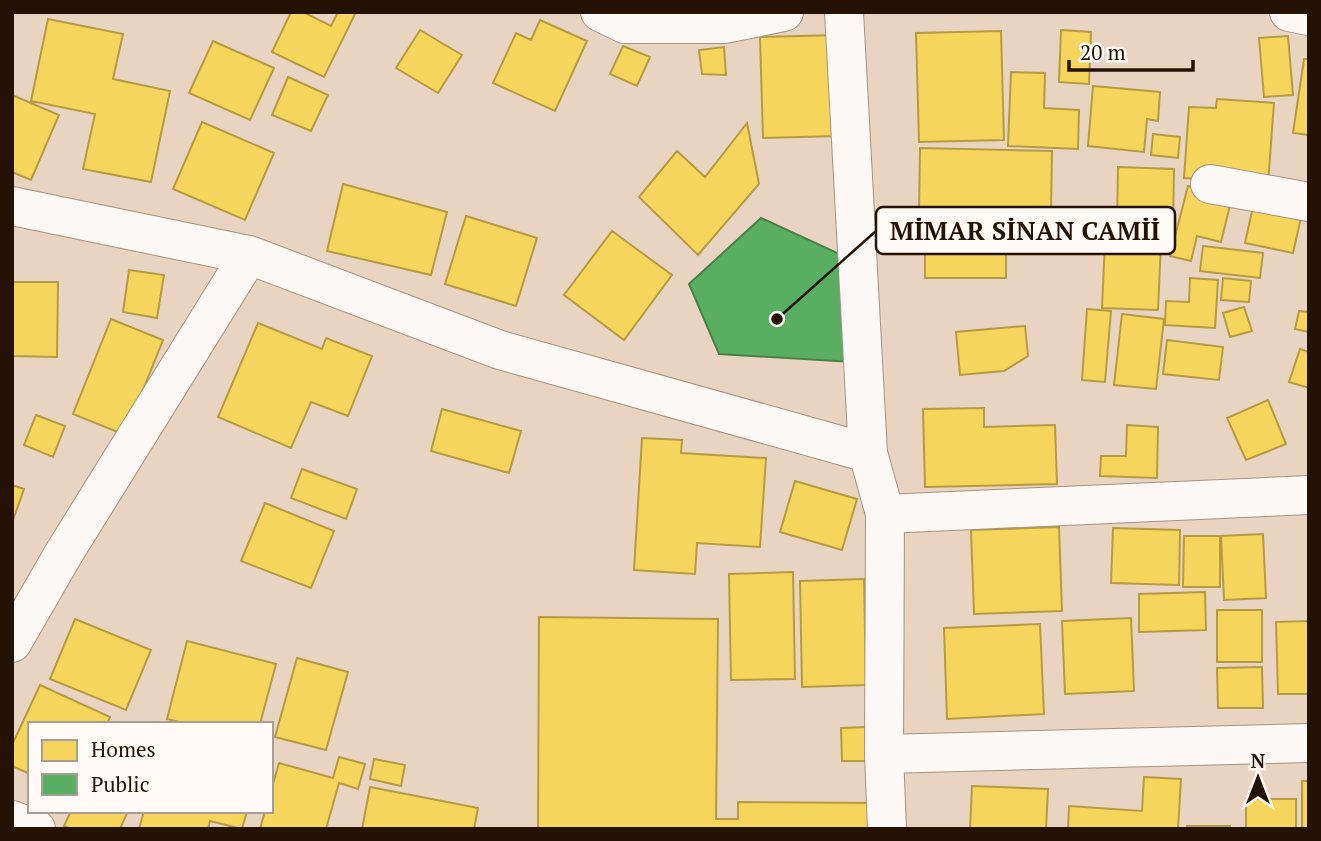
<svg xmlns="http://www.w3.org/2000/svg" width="1321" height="841" font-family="'PT Serif',serif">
	<rect width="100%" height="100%" fill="#e9d3c1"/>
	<path fill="#f6d55c" stroke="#b79b42" stroke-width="2" d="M291 12H303L331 26 338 12H356L324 77 272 52Z
		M48 19 123 34 113 79 170 91 151 182 83 169 95 114 31 101Z
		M540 20 587 41 555 111 493 83 516 33 531 40Z
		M420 30 462 55 438 93 396 68Z
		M1061 30 1091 32 1089 84 1059 82Z
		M1001 31 1004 140 919 142 916 33Z
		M836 35 838 136 763 138 760 37Z
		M1288 36 1293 95 1264 97 1259 38Z
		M213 41 274 68 250 120 189 93Z
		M623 46 650 57 637 86 610 74Z
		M724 47 726 75 702 74 699 50Z
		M1304 59H1309V135L1293 133Z
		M1011 72 1045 73 1044 108 1079 110 1078 149 1008 146Z
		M288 77 328 95 311 131 272 115Z
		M1093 86 1160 92 1158 121 1147 119 1144 152 1088 146Z
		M12 95 59 115 31 180 12 172Z
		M1217 99 1274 103 1268 184 1184 178 1189 107 1216 108Z
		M202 122 274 153 245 220 173 189Z
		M747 123 759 184 698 255 639 197 677 151 705 177Z
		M1153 134 1180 137 1178 158 1151 155Z
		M920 148 1052 151 1051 213 919 212Z
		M1118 167 1174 169 1173 226 1117 224Z
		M343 184 447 212 431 275 327 251Z
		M1188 186 1232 197 1221 242 1197 236 1191 261 1170 256Z
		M1254 202 1302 213 1293 253 1245 243Z
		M466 216 537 238 516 306 445 284Z
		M612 231 672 275 624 340 564 295Z
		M925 236H1006V278H925Z
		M1105 241 1161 243 1158 310 1102 308Z
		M1203 246 1263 253 1260 278 1200 271Z
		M129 270 164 275 157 318 123 312Z
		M1190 278 1218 280 1215 328 1165 325 1166 301 1189 302Z
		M1223 278 1251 281 1249 302 1221 300Z
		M12 282H58L57 357 12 356Z
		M1244 307 1252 331 1230 337 1223 313Z
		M1087 309 1111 311 1105 382 1082 380Z
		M1299 311 1309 312V332L1295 329Z
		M1122 314 1164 319 1156 389 1114 385Z
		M111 319 163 340 125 435 73 414Z
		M258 323 322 349 326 338 372 356 348 416 311 402 291 448 218 417Z
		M1025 326 1028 356 1004 371 960 375 956 332Z
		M1167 340 1223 347 1219 380 1163 374Z
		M1300 349 1309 352V388L1289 382Z
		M1268 400 1286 444 1246 460 1227 418Z
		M984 408V427L1055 425 1057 484 925 487 923 409Z
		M442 409 521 431 509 473 431 451Z
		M36 415 65 426 53 457 24 445Z
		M1127 425 1158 427 1157 478 1100 476 1101 456H1126Z
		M642 438 682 440 681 453 766 458 760 547 697 543 695 574 634 570Z
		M302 469 357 489 346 519 291 498Z
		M795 481 857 499 842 550 780 532Z
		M12 485 24 489 12 523Z
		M265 503 334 531 311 588 241 561Z
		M1059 527 1062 611 974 614 971 530Z
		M1113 528 1180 530 1179 585 1111 583Z
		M1263 534 1266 598 1224 600 1221 536Z
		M1184 536H1220V587H1183Z
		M793 572 795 679 731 680 729 574Z
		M864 579 866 685 802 687 800 581Z
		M1205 592 1206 630 1139 632V594Z
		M1217 610H1262V662H1217Z
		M539 617 718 619 716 819H738V802L881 803V829H538Z
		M1131 618 1134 691 1065 694 1062 621Z
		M75 619 151 650 126 710 50 679Z
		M1309 621V694H1278L1276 622Z
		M1040 624 1044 714 947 719 944 628Z
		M187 641 276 664 260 724H187L167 719Z
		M297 658 348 672 326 750 275 737Z
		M1262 667 1263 708H1218L1217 668Z
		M40 685 110 717 107 724H30V774L12 766V745Z
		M868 727 869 761H842L841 728Z
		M339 757 365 764 358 789 339 783 326 829H260L265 811H271V791L279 763 333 778Z
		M374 759 405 765 401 786 370 779Z
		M1144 777 1181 779 1178 829H1068L1069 806 1142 811Z
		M1302 781H1309V829H1302Z
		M972 786 1048 789 1046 829H970Z
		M370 787 478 808 474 829H362Z
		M1246 799H1296V829H1246Z
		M71 811H128L120 829H71L64 826Z
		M144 811H247L242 829 210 821 208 829H139Z
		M1187 826H1230V829H1187Z"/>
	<path fill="#5aae61" stroke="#4a8045" stroke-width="2" d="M761 218 848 258 852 362 719 354 689 284Z"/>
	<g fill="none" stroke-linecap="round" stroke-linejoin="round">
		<g stroke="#a59383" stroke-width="40">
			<path id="minor" d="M600 12 625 24H725L784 12
				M844 12 868 453 885 514 884 754 887 829
				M1289 12 1309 16
				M1210 184 1309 202
				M12 206 249 255 500 350 868 453
				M885 514 1309 495
				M12 643 64 553 249 255
				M884 754 1309 743
				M12 820 36 829"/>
		</g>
		<use href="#minor" stroke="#fcf8f6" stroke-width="38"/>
	</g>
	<path fill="none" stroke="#241304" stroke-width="2.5" d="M777 319L876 231"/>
	<circle fill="#241304" stroke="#fffaf6" stroke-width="2.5" cx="777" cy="319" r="7"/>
	<rect fill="#fffaf6" stroke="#241304" stroke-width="2.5" x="876" y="207" width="299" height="47" rx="7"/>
	<g font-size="26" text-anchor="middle" font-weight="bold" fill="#241304">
		<text x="1025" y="240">MİMAR SİNAN CAMİİ</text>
	</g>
	<rect width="1321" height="841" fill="none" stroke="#241304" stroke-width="28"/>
	<rect x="28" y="722" width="245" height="91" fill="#fffaf6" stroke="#a79e95" stroke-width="2"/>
	<rect x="42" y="740" width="35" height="21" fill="#f6d55c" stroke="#a79e95" stroke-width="2"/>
	<text x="91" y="757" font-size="21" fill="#241304">Homes</text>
	<rect x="42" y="774" width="35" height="21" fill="#5aae61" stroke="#a79e95" stroke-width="2"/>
	<text x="91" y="792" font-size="21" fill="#241304">Public</text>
	<g transform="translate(1258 778)" stroke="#fffaf6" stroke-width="5" paint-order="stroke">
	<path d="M0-5L12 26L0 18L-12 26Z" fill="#241304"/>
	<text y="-10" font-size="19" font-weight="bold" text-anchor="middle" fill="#241304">N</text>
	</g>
	<path d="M1069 60v10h124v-10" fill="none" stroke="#241304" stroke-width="3.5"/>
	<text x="1080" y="60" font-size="21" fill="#241304" stroke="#fffaf6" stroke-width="5" paint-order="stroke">20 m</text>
</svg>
